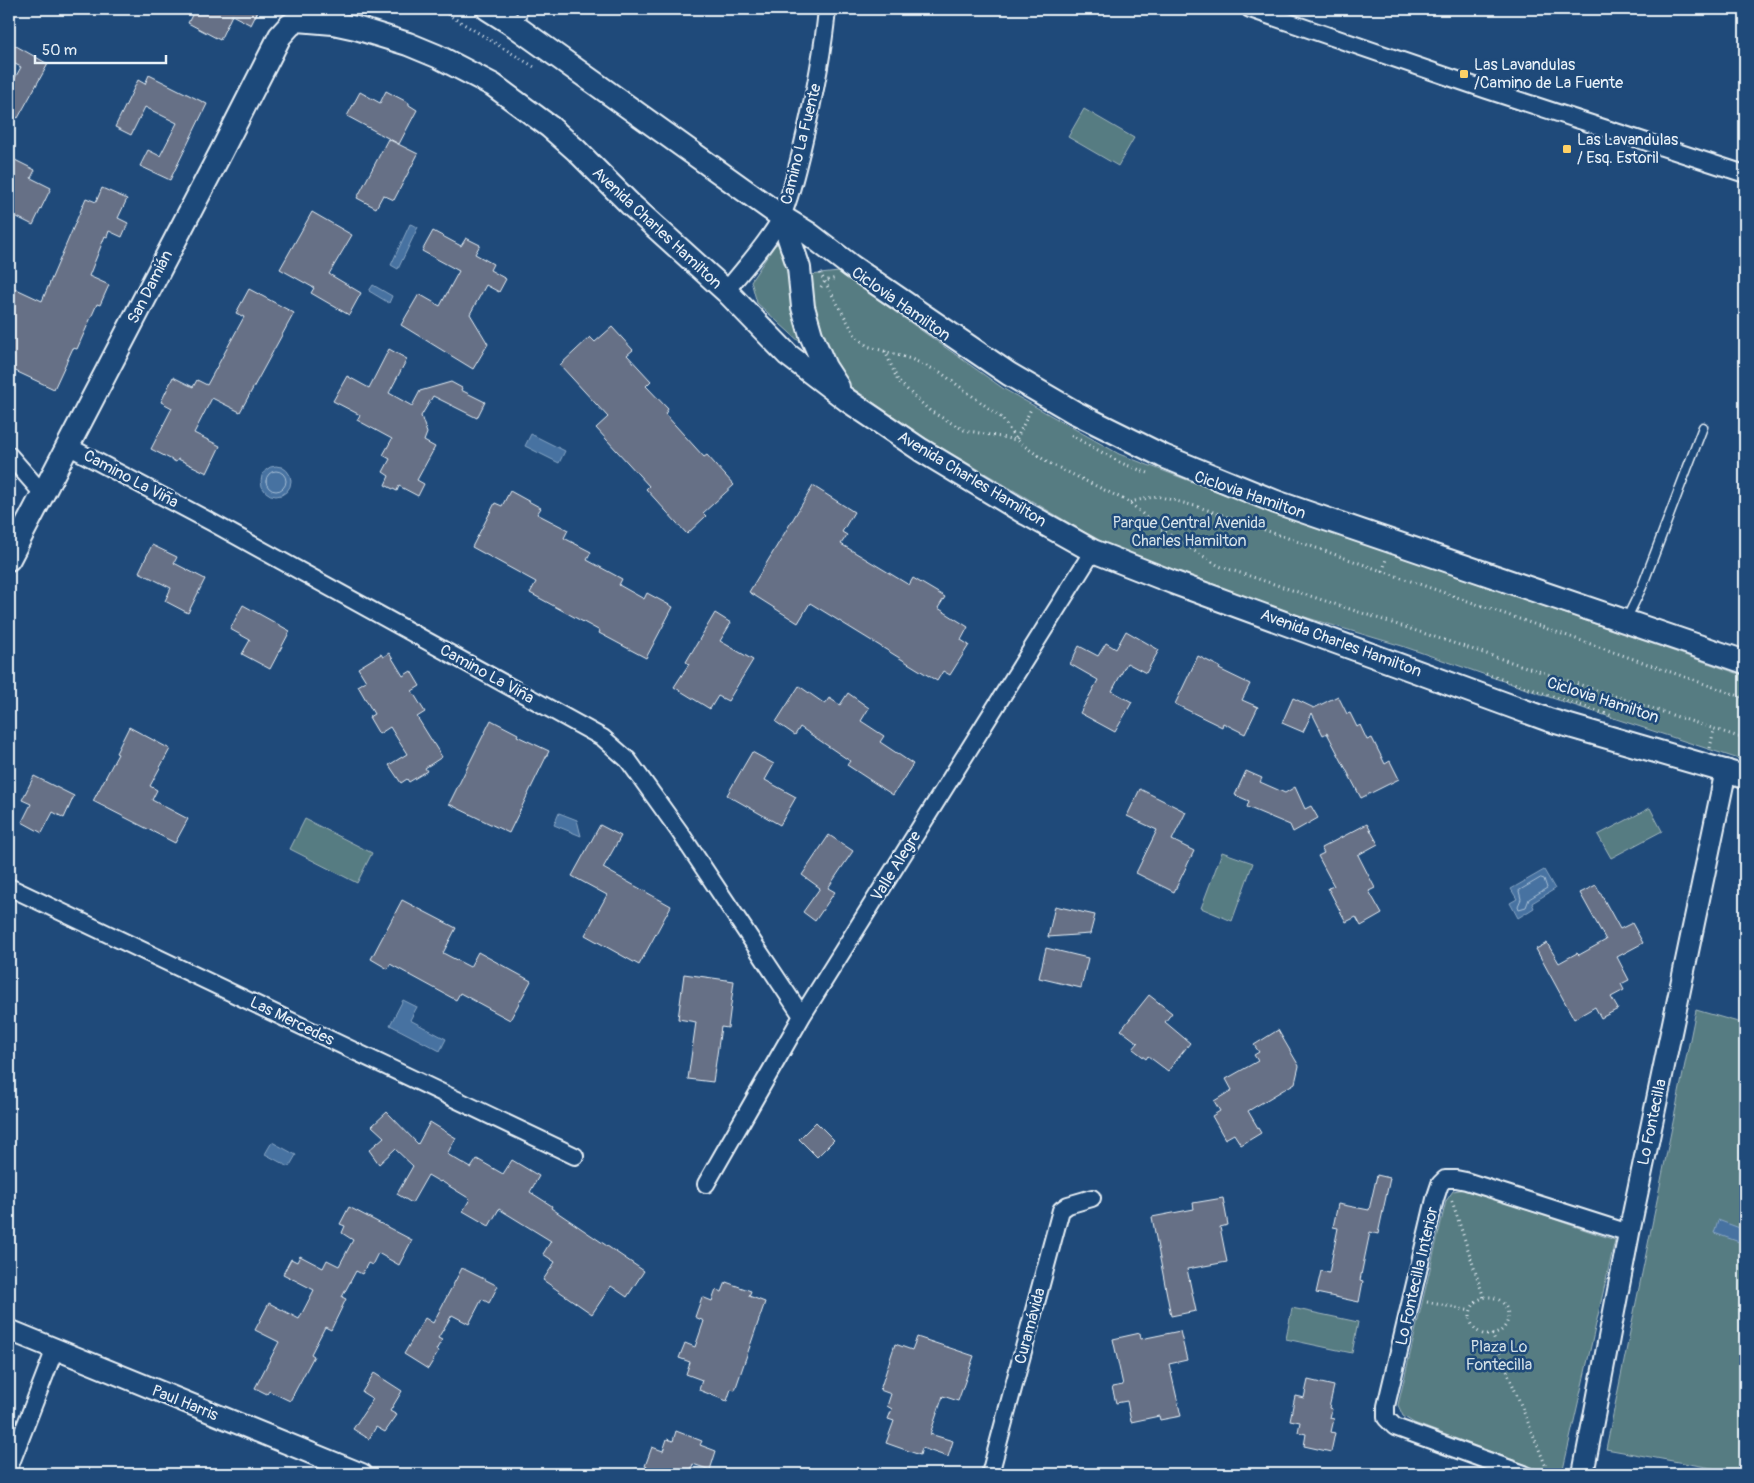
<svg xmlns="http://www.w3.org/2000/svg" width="1754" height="1483" font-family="Pangolin,sans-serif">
	<rect width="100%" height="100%" fill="#1f4a7a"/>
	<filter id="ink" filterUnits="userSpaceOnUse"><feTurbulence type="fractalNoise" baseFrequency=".02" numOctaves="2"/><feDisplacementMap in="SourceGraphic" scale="10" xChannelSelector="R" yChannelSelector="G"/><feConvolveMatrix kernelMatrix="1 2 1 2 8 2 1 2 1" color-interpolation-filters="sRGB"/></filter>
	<g filter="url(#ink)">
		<path fill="#577c82" stroke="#a0b6bd" d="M1084 109 1134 138 1118 166 1068 137Z
			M780 243 791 277 839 272 1004 389 1119 454 1274 513 1745 676V761L1558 700 1402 646 1174 578 1103 543 927 439 845 383 757 303 751 281 775 245Z
			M1650 808 1662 831 1611 858 1598 835Z
			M305 819 372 853 357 883 290 849Z
			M1222 852 1253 863 1232 921 1201 908Z
			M1696 1010 1745 1024V1474L1606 1449Z
			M1465 1189 1615 1240 1562 1474H1551L1414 1423 1403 1416 1398 1405 1446 1201 1453 1191Z
			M1292 1308 1358 1322 1352 1353 1286 1339Z"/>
		<path fill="#4672a1" stroke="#87a5c4" d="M410 224 418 227 398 269 391 265Z
			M373 285 392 296 389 303 369 291Z
			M531 434 565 451 559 463 525 446Z
			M261 481a15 15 0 1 1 30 0a15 15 0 1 1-30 0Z
			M559 813 577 820 581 836 554 825Z
			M1544 870 1555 889 1532 903 1534 908 1518 918 1510 903 1517 899 1511 889Z
			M403 1000 417 1007 410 1020 446 1039 440 1051 390 1025Z
			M272 1142 296 1155 289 1167 265 1154Z
			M1718 1220 1745 1230V1244L1714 1233Z"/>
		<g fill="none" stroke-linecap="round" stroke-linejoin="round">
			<path stroke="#a7bed5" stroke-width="1" d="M266 481a10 10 0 1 1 20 0a10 10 0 1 1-20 0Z
				M1541 878 1544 879 1547 888 1529 899 1526 907 1519 909 1518 906 1521 899 1519 891Z"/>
		</g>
		<path fill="#667086" stroke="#e8f1f8" d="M195 9H259L251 25 232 15 220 40 188 23Z
			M9 42 48 64 18 118 9 113V89L21 67 9 61Z
			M149 75 207 104 170 180 140 166 148 150 160 156 177 123 145 107 131 135 115 127 138 80 145 84Z
			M386 91 409 103V105L417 110 399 144 347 116 360 92 380 103Z
			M388 139 418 154 394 200 383 195 376 208 357 198Z
			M15 160 35 170 31 178 51 188 33 225 9 213V173Z
			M102 188 127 199 118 218 128 223 122 237 109 231 107 237 105 236 89 276 109 285 100 305 97 304 77 349 73 348 54 389 9 368V295L12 287 42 301 86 198 96 202Z
			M312 212 352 235 329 274 361 293 349 315 311 293 314 288 280 269Z
			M433 231 461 246 466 238 480 245 475 254 493 264 490 270 506 279 499 292 486 285 470 314 488 344 473 369 401 325 419 294 440 306 459 271 422 251Z
			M249 289 294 313 240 412 212 398 194 433 220 446 207 473 178 459 176 462 151 449 172 408 161 402 173 377 193 387 197 380 207 385 244 317 236 313Z
			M612 327 633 350 627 355 651 381 646 386 668 409 665 414 704 457 707 455 734 485 703 513 706 516 687 534 646 489 649 486 596 428 608 417 560 365 590 337 595 342Z
			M389 349 407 359 389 393 412 406 420 391 451 382 462 388 461 390 485 402 477 418 433 396 421 416 427 433 424 441 435 447 417 480 424 484 418 496 399 486 397 491 385 485 389 476 383 472 390 459 383 455 392 439 357 420 360 415 333 401 347 376 369 388Z
			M813 486 854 512 842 532 847 535 841 544 909 585 913 578 945 597 938 608 968 627 961 640 969 645 950 675 943 671 937 681 810 603 798 623 749 592Z
			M510 491 541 508 537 514 568 530 564 538 591 552 587 560 622 579 619 585 644 599 647 593 673 607 646 658 599 633 600 631 530 593 536 582 472 547 495 503 502 506Z
			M152 545 177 557 174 563 205 579 188 613 165 601 171 588 139 572Z
			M243 605 290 631 270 669 242 654 250 640 230 629Z
			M715 613 731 623 720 641 753 660 728 701 718 696 710 709 674 687 689 664 686 662Z
			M1126 631 1159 650 1146 673 1127 663 1112 691 1132 702 1115 732 1080 713 1098 680 1070 664 1079 646 1098 656 1106 643 1116 649Z
			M389 653 403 676 411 671 420 686 412 691 425 712 417 717 442 757 425 768 427 771 409 782 407 779 401 783 389 765 407 754 390 727 379 734 369 717 374 714 358 686 366 681 358 668 381 654 383 657Z
			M1198 656 1220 667 1219 669 1250 684 1242 700 1258 707 1245 734 1223 723 1222 727 1175 704Z
			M799 686 825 704 829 698 840 705 848 693 869 708 861 721 884 736 880 742 913 764 893 795 847 765 850 761 800 727 795 735 776 722Z
			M1338 696 1347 714 1350 713 1357 727 1360 725 1367 740 1372 738 1385 764 1390 761 1399 779 1361 798 1327 733 1323 735 1312 713 1303 732 1282 723 1293 698 1314 708Z
			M491 720 518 734 517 736 549 751 509 833 449 804Z
			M129 727 170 749 150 786 157 790 152 800 188 819 175 843 93 801 118 754 116 753Z
			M752 752 774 764 765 780 796 797 780 825 727 795Z
			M1246 771 1262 778 1260 782 1285 793 1295 787 1305 809 1311 806 1318 818 1293 832 1290 825 1247 807 1249 801 1235 795Z
			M34 776 74 796 64 818 53 812 42 833 22 822 31 804 22 800Z
			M1140 789 1186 812 1172 840 1194 851 1174 892 1136 873 1157 830 1127 816Z
			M1367 824 1378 844 1358 855 1375 888 1369 891 1382 914 1361 926 1356 917 1346 922 1328 888 1334 886 1318 856 1324 853 1321 848Z
			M600 825 621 836 603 868 671 906 639 965 585 935 607 895 572 876Z
			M829 835 853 851 828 888 835 892 815 921 803 912 820 888 802 875Z
			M1596 885 1620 929 1632 923 1643 943 1617 957 1629 980 1621 984 1624 990 1611 997 1618 1009 1601 1018 1595 1007 1574 1019 1536 949 1547 943 1559 963 1577 953 1579 955 1606 940 1580 893Z
			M402 900 456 928 443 953 470 967 478 952 531 981 510 1020 460 993 456 1000 390 964 388 969 371 959Z
			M1055 906 1095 915 1090 934 1048 937Z
			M1046 948 1088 958 1081 988 1039 978Z
			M684 974 734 981 728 1028 721 1027 713 1082 688 1079 696 1022 678 1019Z
			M1149 995 1172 1013 1165 1022 1190 1043 1168 1071 1148 1056 1146 1059 1133 1049 1138 1043 1121 1030Z
			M1278 1030 1299 1066 1295 1083 1248 1111 1261 1133 1241 1145 1234 1134 1225 1139 1212 1116 1220 1111 1214 1101 1232 1090 1226 1079 1258 1061 1254 1055 1259 1052 1254 1045Z
			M387 1112 418 1144 430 1122 456 1138 447 1154 471 1168 477 1159 503 1174 512 1160 539 1176 530 1192 552 1206 551 1208 644 1271 627 1297 611 1286 592 1314 543 1280 555 1262 543 1254 551 1241 499 1209 489 1226 463 1211 470 1199 441 1181 440 1182 428 1175 412 1203 397 1194 413 1166 395 1149 379 1164 369 1150 384 1137 372 1126Z
			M816 1122 834 1140 817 1157 799 1139Z
			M1377 1175 1390 1178 1378 1234 1370 1232 1360 1280 1363 1281 1359 1302 1316 1293 1321 1271 1329 1273 1338 1228 1333 1227 1338 1204 1369 1210Z
			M1223 1198 1228 1225 1220 1227 1227 1262 1187 1269 1196 1311 1171 1316 1152 1217 1194 1209 1193 1203Z
			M349 1207 412 1240 399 1265 378 1253 372 1265 368 1263 362 1274 356 1271 342 1297 346 1299 331 1330 325 1327 311 1354 314 1356 290 1401 269 1391 267 1394 255 1388 279 1342 255 1330 269 1303 299 1319 314 1290 283 1274 291 1259 297 1262 300 1256 323 1268 327 1260 339 1266 353 1240 342 1233 345 1226 340 1224Z
			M462 1268 498 1286 489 1303 482 1299 469 1324 452 1315 438 1338 442 1340 436 1350 439 1351 428 1369 404 1354 425 1318 433 1323Z
			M726 1282 751 1291 749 1296 765 1302 735 1390 731 1389 727 1401 699 1390 702 1380 686 1374 690 1362 679 1358 685 1343 695 1347 704 1321 695 1317 702 1297 712 1301 716 1290 722 1292Z
			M1180 1331 1187 1360 1169 1364 1181 1416 1160 1420 1159 1416 1131 1422 1127 1401 1116 1403 1112 1387 1123 1385 1113 1339 1140 1333 1141 1339Z
			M917 1337 974 1356 958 1401 943 1396 930 1434 953 1441 948 1457 922 1448 920 1455 886 1443 894 1421 888 1419 892 1409 887 1406 891 1394 880 1390 895 1344 912 1350Z
			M374 1373 402 1391 390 1411 397 1415 385 1432 376 1427 369 1439 353 1429 373 1399 362 1392Z
			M1308 1380 1334 1386 1329 1408 1332 1409 1330 1418 1334 1419 1331 1432 1335 1433 1331 1452 1304 1446 1306 1434 1298 1432 1300 1422 1290 1420 1295 1396 1304 1398Z
			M676 1431 702 1441 700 1445 716 1451 710 1470 693 1464 689 1474H654L655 1470 645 1466 652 1447 663 1451 667 1439 673 1441Z"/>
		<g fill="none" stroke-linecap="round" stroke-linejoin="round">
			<g stroke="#e8f1f8" stroke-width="11">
				<path id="service" d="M629 9H632
					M516 24 525 9
					M1626 620 1642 587 1703 427"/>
			</g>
			<g stroke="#e8f1f8" stroke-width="20">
				<path id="minor" d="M1250 9 1487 90 1745 174
					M726 291C744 268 767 244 781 218 790 200 797 168 802 148 813 102 823 56 827 9
					M68 446 213 523 603 738 628 760 679 831 802 1016
					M9 455 43 494
					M9 887 575 1156
					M706 1184 802 1016 1093 551
					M9 1468 55 1349
					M990 1474 1061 1210 1068 1205 1092 1198
					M1524 1474 1395 1427 1386 1418V1406L1435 1199 1440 1184 1445 1179H1456L1466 1181 1629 1233"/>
			</g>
			<g stroke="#e8f1f8" stroke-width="24">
				<path id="tertiary" d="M9 1330 362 1474
					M1583 1474 1629 1233 1726 770"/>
			</g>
			<g stroke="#e8f1f8" stroke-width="26">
				<path id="secondary" d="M488 9 515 26 782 217 808 233 851 266 1009 374 1074 412 1163 456 1276 502 1745 662
					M782 217 799 268 803 307 811 335 825 367 838 387
					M9 559 221 152 280 36 290 25 298 20 333 23 356 28 408 44 437 56 493 85 550 127 576 150 630 204 726 291 788 355 847 400 921 450 1027 514 1093 551 1172 582 1549 720 1745 777"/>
			</g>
			<path stroke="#e8f1f8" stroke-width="3" stroke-dasharray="1 4" stroke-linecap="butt" d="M439 9 536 68
				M820 273 855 335 867 346 911 359 940 372 1002 418 1016 440 1047 462 1129 502 1154 524 1180 542 1219 566 1745 739
				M821 287 825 281 836 278
				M885 351 898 381 930 411 964 430 1016 440 1031 409
				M1071 435 1121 463 1148 473
				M1130 502 1157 496 1199 507 1745 698
				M1383 571 1386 559
				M1486 674 1613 716
				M1710 748 1714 729
				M1452 1201 1484 1298
				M1470 1316a19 19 0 1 1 38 0a19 19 0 1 1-38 0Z
				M1427 1302 1471 1311
				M1492 1334 1549 1474"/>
			<use href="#service" stroke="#1f4a7a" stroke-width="8"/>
			<use href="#minor" stroke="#1f4a7a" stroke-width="16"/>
			<use href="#tertiary" stroke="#1f4a7a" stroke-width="20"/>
			<use href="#secondary" stroke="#1f4a7a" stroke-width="22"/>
		</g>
	</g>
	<g fill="#ffd166" stroke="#1f4a7a" stroke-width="2">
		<rect x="1459" y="69" width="10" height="10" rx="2.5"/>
		<rect x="1562" y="144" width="10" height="10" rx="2.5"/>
	</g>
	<g text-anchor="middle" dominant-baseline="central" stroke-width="5" stroke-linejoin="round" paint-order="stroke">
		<g font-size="16" fill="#e8f1f8" stroke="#1f4a7a" text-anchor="start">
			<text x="1474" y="65">Las Lavandulas<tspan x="1474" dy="18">/Camino de La Fuente</tspan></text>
			<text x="1577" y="140">Las Lavandulas<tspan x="1577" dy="18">/ Esq. Estoril</tspan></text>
		</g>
		<g font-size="16" fill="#e8f1f8" stroke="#1f4a7a">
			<text transform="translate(801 144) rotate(-76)">Camino La Fuente</text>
			<text transform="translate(657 228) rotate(43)">Avenida Charles Hamilton</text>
			<text transform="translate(150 287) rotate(-63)">San Damián</text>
			<text transform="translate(901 304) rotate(35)">Ciclovia Hamilton</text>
			<text transform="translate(131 479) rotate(28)">Camino La Viña</text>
			<text transform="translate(972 479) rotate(31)">Avenida Charles Hamilton</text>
			<text transform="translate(1250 495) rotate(19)">Ciclovia Hamilton</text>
			<text transform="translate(1341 643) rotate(20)">Avenida Charles Hamilton</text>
			<text transform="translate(487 674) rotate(29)">Camino La Viña</text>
			<text transform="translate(1603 700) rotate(18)">Ciclovia Hamilton</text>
			<text transform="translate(896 866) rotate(-58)">Valle Alegre</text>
			<text transform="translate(292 1021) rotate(26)">Las Mercedes</text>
			<text transform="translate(1652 1122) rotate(-78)">Lo Fontecilla</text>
			<text transform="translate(1417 1276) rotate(-77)">Lo Fontecilla Interior</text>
			<text transform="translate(1030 1326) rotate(-75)">Curamávida</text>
			<text transform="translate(185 1403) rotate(22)">Paul Harris</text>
		</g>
		<g font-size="16" fill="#d2dfe6" stroke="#1f4a7a">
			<text x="1189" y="523">Parque Central Avenida<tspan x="1189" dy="18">Charles Hamilton</tspan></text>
			<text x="1499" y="1347">Plaza Lo<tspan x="1499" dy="18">Fontecilla</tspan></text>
		</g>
	</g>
	<rect width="1754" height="1483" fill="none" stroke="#1f4a7a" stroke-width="30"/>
	<rect x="15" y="15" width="1724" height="1453" fill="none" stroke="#e8f1f8" stroke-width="2" filter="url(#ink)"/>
	<path d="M35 55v8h131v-8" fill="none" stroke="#e8f1f8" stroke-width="2.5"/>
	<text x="42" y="55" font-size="15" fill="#e8f1f8" stroke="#1f4a7a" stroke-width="4" paint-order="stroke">50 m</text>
</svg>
